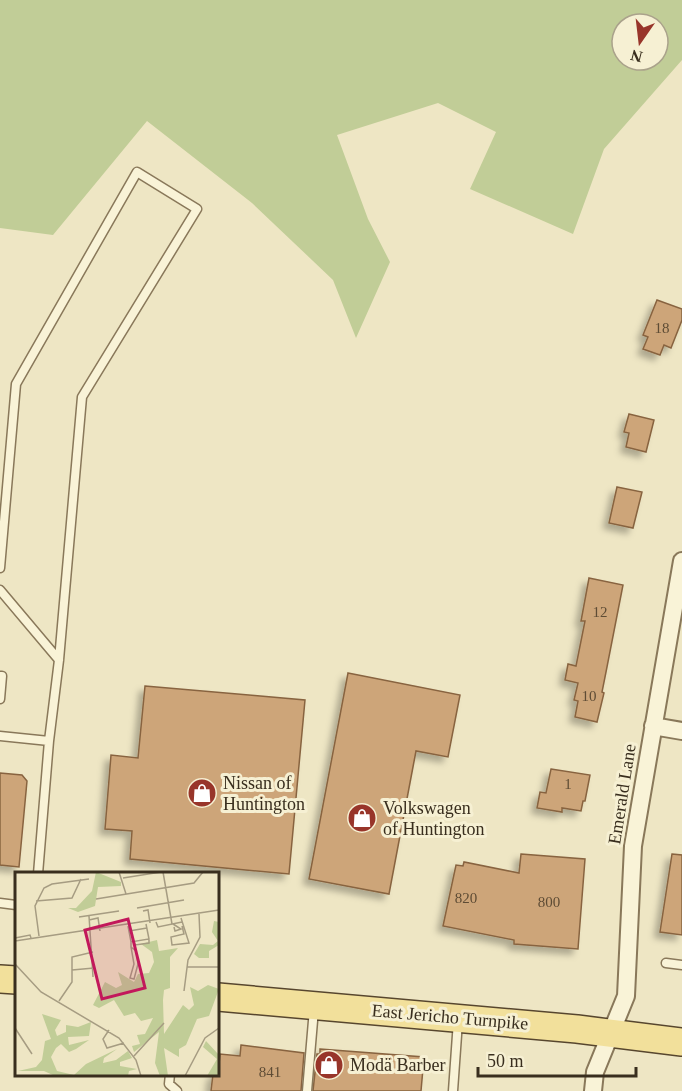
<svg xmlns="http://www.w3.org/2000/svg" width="682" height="1091" font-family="'Times New Roman',serif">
	<defs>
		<filter id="shadow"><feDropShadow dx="-5.5" dy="5.5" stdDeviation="3" flood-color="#0004"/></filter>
	</defs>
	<rect width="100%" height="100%" fill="#eee6c4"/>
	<path fill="#c1cd97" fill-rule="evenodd" d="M0 0H682V60L604 149 573 234 470 189 496 132 438 103 337 135 368 219 390 262 356 338 333 280 252 203 147 121 53 235 0 228ZM622 24H658V60H622Z"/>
	<path fill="#cda579" stroke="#886440" stroke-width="1.5" filter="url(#shadow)" d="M657 300 682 309V320L671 348 664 345 660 355 643 349 648 337 643 335Z
		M629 414 654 420 646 452 626 447 629 433 624 432Z
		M617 487 642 492 633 528 609 523Z
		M589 578 623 585 606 672 602 692 604 693 597 722 575 717 578 701 574 700 578 683 565 680 568 664 576 666 585 621H581Z
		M348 673 460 695 448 757 416 751 389 894 309 879Z
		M145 686 305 700 289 874 130 859 132 831 105 829 111 755 138 758Z
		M551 769 590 775 585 801H583L581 811 562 808V812L537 808 540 792 546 793Z
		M0 773 22 775 27 781 19 867 0 865Z
		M521 854 585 859 578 949 514 944V940L443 926 456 865 463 866 464 862 519 873Z
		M672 854 682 855V935L660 932Z
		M241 1045 304 1053 301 1091H211L213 1074H218L220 1054 240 1056Z
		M320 1049 424 1057 421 1091H313L317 1054H320Z"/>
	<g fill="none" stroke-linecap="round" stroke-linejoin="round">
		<g stroke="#89785a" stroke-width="11">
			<path id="service" d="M0 568 16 384 137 172 197 209 82 397 59 660 49 741
				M0 590 59 660
				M0 676H2L0 699
				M0 736 49 741 38 874
				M0 903 16 905
				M666 963 682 965
				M170 1074 169 1084 177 1091
				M307 1091 314 1009
				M453 1091 458 1021"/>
		</g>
		<g stroke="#89785a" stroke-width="20">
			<path id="minor" d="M653 726 682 731
				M593 1091 595 1072 626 996 633 846 682 561"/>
		</g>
		<g stroke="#57462e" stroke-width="30">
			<path id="primary" d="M0 979 16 980
				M218 997 577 1029 682 1042"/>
		</g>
		<use href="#service" stroke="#f9f3d7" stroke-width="8"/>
		<use href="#minor" stroke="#f9f3d7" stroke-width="16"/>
		<use href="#primary" stroke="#f2e09b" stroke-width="27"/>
	</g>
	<defs>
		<g id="shop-disc" transform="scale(1.5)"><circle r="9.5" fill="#98352a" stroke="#f6f0d3"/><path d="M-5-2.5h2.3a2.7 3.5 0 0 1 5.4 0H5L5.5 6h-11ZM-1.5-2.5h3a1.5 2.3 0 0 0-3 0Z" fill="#fff"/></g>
	</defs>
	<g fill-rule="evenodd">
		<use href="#shop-disc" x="202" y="793"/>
		<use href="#shop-disc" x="362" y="818"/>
		<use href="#shop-disc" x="329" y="1065"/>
	</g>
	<g text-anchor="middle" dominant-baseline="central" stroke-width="6" stroke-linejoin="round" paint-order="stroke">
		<g font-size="15" fill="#5e4c35">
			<text x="662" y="328">18</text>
			<text x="600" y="612">12</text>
			<text x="589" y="696">10</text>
			<text x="568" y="784">1</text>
			<text x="466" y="898">820</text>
			<text x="549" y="902">800</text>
			<text x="270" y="1072">841</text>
		</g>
		<g font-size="18" fill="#392e1e" stroke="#f6f0d3" text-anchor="start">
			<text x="223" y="783">Nissan of<tspan x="223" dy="21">Huntington</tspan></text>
			<text x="383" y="808">Volkswagen<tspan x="383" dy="21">of Huntington</tspan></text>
			<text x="350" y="1065">Modä Barber</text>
		</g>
		<g font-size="18" fill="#392e1e" stroke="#f6f0d3">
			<text transform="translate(622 794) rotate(-81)">Emerald Lane</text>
			<text transform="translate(450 1017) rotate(5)">East Jericho Turnpike</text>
		</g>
	</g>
	<g transform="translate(15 872)">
		<rect width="204" height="204" fill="#eee6c4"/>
		<path d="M81 0 106 10V14L83 15 80 34 63 40 53 36H61L77 19ZM199 49 204 50V73L194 79V86H184L179 82 185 72 198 73 203 69 197 60ZM142 68 144 79 163 76 155 85V116L149 118 148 128 149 162 168 133 174 138 179 133 175 115 183 119 193 113 204 117 194 144 182 147 171 173 164 177V185L149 176 153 204H145L140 191 144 160 119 180 117 174 125 172 122 163 130 162 138 146 126 149 120 141 109 144 99 128 84 136 78 133 90 110 101 116 107 113 103 100 119 110 123 102 134 101 139 90 137 80 126 72ZM27 142 46 148 40 158 42 164 51 160V153L63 155 76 150 74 164 53 165 54 173 74 168 61 177 54 180 46 172 41 176 36 185 42 199 59 203 71 192 102 177 89 186 88 191 101 188 113 179 117 186 105 190V194L122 197 114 199 113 204H40L29 199H3L21 195 27 188 30 169 36 167ZM191 169 204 183V204H192L202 187 188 175Z" fill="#c1cd97"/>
		<path fill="none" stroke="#a69c82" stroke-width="1.5" d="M104 0 111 22M148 0 157 52M108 6 146 0M81 27 179 11 188 0M21 29 57 26 66 7M122 36 169 28M128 39 133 38 135 51M74 44 78 105M64 45 104 39M166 46 174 71 157 73 156 65 169 62 167 54M74 48 83 46 85 59M141 50 143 55 167 50M158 52 166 57 160 59 159 55M113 54 116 70 134 67 131 52M114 59 132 56M24 64 20 34 29 16 37 12 74 7M0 66 15 63 16 66M0 69 204 38M119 69 120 73 134 71V67M116 70V75L119 92 115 106 119 107 123 92 121 79 116 75M0 92 26 120 104 166 121 188 126 204M172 95H204M57 98 79 96M169 119 173 88 185 65 184 42M44 129 57 110V85L78 80M0 156 17 182M94 158 88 167 92 176 109 171M119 184 149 151M170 204 190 166 204 156"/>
		<path fill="#c2185b" fill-opacity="0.15" stroke="#c2185b" stroke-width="3" d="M113 47 130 116 87 127 70 58Z"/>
		<rect width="204" height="204" fill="none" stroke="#392e1e" stroke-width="3"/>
	</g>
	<g transform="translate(640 42) rotate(194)"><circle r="28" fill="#f6f0d3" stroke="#aaa28b" stroke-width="1.5"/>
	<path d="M0-4.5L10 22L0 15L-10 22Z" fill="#98352a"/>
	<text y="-9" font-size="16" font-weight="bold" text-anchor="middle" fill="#392e1e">N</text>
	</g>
	<path d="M478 1067v9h158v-9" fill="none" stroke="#392e1e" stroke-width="3"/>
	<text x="487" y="1067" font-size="18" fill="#392e1e" stroke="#f6f0d3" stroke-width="4.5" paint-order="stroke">50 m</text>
</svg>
